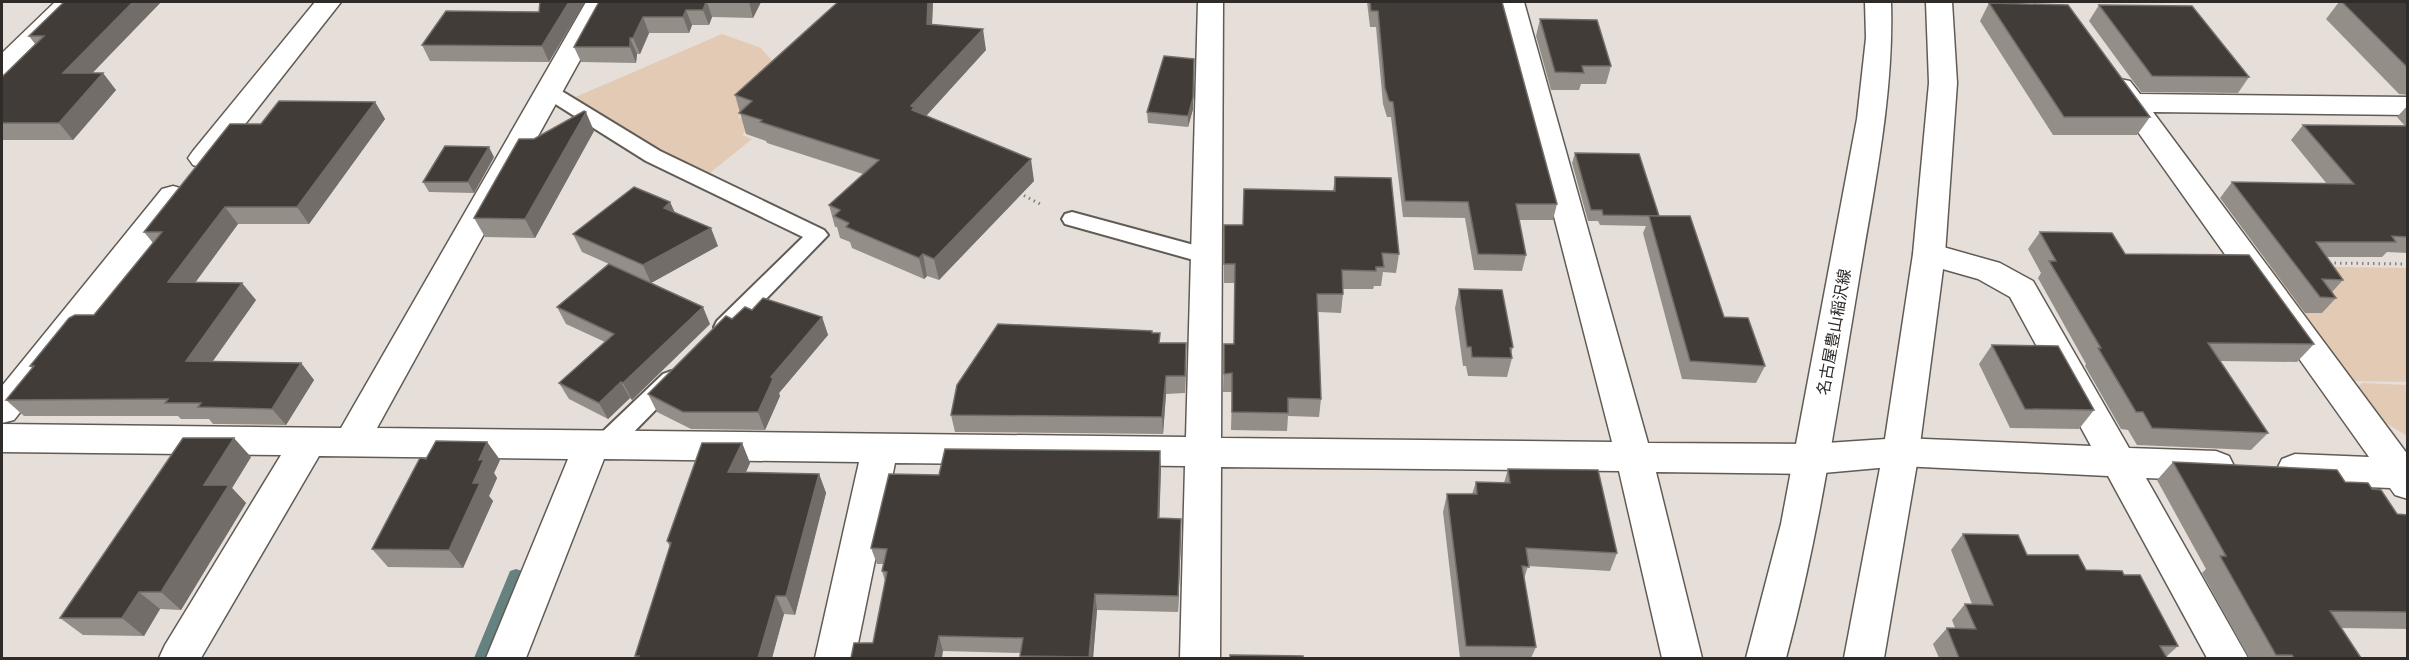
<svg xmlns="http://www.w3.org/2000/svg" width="2409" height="660" font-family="'Fira Sans Condensed','Noto Sans JP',sans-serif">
	<rect width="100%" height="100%" fill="#e6dfd9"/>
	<path fill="#e2cab5" d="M722 34 761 48 784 74 738 117 755 123 742 135 752 139 710 173 653 147 573 98Z
		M2266 266 2407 268V382L2350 381Z
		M2362 383 2407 385V436L2386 423 2358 387Z"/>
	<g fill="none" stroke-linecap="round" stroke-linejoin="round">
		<path fill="#658281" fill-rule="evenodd" d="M516 569 522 571 524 576 490 658H474L508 576 510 571Z"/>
		<g stroke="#615b55" stroke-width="4">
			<path id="lane" d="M548 85 555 87 660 151 824 230 828 235 733 333 725 335 717 333 714 327 717 321 803 237 646 161 541 95 539 91 541 87Z
				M1072 212 1216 251 1219 256 1216 261 1208 264 1065 224 1062 219 1065 214Z
				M671 371 679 374 683 380 679 386 615 451 606 454 597 451 594 444 597 437 663 374Z"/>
		</g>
		<g stroke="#615b55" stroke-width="3">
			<path id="street" d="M55 2H82L12 73 2 75V53Z
				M315 2H341L213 165 203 168 193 165 188 158 193 151Z
				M586 2H612L377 428 1186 437 1198 2H1223L1221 438 1612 442 1499 2H1524L1648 443 1812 444 1901 438 2091 446 2010 297 1978 279 1918 262 1913 254 1918 246 1929 243 2000 263 2033 281 2129 448 2216 451 2229 456 2234 466 2229 476 2216 481 2146 478 2248 658H2207L2108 476 1901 466 1812 474 1656 472 1702 658H1662L1619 471 1221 467 1220 658H1180L1185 466 895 463 855 658H815L859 462 604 459 526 658H486L568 459 319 456 201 658H159L165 645 281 455 2 452V424L341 428Z
				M2120 79 2130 81 2140 94 2408 97V115L2153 112 2408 455V499L2395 495 2390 488 2295 484 2282 479 2277 469 2282 459 2295 454 2369 457 2106 87 2110 81Z
				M173 186 184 189 188 196 184 203 14 420 2 423V386L162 189Z"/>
		</g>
		<g stroke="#615b55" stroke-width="3">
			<path id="secondary" d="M1865 2H1891C1894 97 1873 192 1858 285 1837 410 1819 536 1786 658H1746L1781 524 1857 119 1866 38Z
				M1926 2H1952L1957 83 1945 254 1919 452 1884 658H1844L1883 452 1913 254 1929 83Z"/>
		</g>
		<path stroke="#86817d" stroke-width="3" stroke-dasharray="1.5 4" stroke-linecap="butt" d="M1019 193 1042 205
			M2329 263 2408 264"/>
		<use href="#lane" fill="#fff" fill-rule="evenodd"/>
		<use href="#street" fill="#fff" fill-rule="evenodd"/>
		<use href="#secondary" fill="#fff" fill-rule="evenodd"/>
	</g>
	<path fill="#948e88" d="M161 2 92 73 116 90 73 140H2V77L35 44 29 36Z
		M599 2H761L753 18 712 17 709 25H692L689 33H649L640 54H637L636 63 581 62 574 47Z
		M933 2 932 24 986 50 926 115 1034 181 939 280 927 276 924 279 852 248 850 242 840 238 837 227H835L829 205 863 174 767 143 766 141 746 134 735 95Z
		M1367 2H1502L1557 204 1553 220H1519L1526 255 1522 271 1474 270 1465 218 1403 217 1391 117H1387L1383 104 1376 27H1370Z
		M2339 2H2408V95L2399 94 2326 19Z
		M1989 3 2150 117 2137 135H2053L1980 21Z
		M2099 5 2249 77 2238 93 2141 92 2089 21Z
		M539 12 549 62 430 61 422 45Z
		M1540 19 1611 66 1606 84H1581L1579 90H1551L1536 36Z
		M375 102 385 119 309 224H238L195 283 256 300 212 362 301 363 314 380 286 425 222 424H213L209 419H181L178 416H24L6 400 32 368 30 366 94 315 153 243 144 232 261 124Z
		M2408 105V253L2387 252 2382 257H2327L2343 280 2332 292 2336 298 2322 313H2305L2220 198 2232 182 2327 184 2291 140 2303 125 2405 126 2397 117Z
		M1193 109 1188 127 1148 123 1147 112Z
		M594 131 535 238 485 237 474 218 534 139Z
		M1575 153 1659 216 1724 317 1765 366 1756 383 1682 379 1643 233 1646 226 1600 225 1598 221H1588L1572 163Z
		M494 157 474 193 429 192 423 182Z
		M1335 177 1399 254 1396 273 1383 272 1381 286H1374L1373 289H1343V294L1341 313 1318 312 1321 399 1319 417 1288 416 1287 431 1231 430 1232 392H1223L1224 344H1234L1235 283H1224V225H1243L1333 191Z
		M670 202 675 213 718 246 651 283 710 324 632 400 630 398 608 419 569 399 559 383 605 342 566 324 557 307 609 264 582 252 573 234Z
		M2040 232 2125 254 2314 344 2297 362 2220 361 2268 433 2251 450 2137 445 2128 430 2121 429 2085 366 2086 364 2038 278 2041 273 2028 249Z
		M1459 289 1513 347 1511 354 1512 358 1507 377 1468 376 1466 366H1463L1455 308Z
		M752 310 822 317 828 335 779 393 780 396 765 430 691 429 657 412 648 394 732 319Z
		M1152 333 1160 343H1186L1185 393 1166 394 1163 434 955 432 951 415Z
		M1992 345 2094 410 2079 429 2010 428 1979 364Z
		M487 442 500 460 494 473 497 478 489 496 493 501 463 568 388 567 372 549 426 459Z
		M742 443 750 463 746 472 819 474 826 493 795 615 784 614 772 658H637L635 656 670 547 667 541Z
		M251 457 232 488 246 503 181 610 160 609 144 636 83 635 60 618Z
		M2173 462 2345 482 2372 489 2397 514 2408 515V629L2341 628 2361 658H2249L2202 573 2206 569 2157 480Z
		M1161 468 1159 518 1181 519V535L1178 612 1097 610 1093 658H1021V653L943 651 873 643 885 581 882 571 884 564H877L871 548 939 475Z
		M1508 469 1617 553 1610 571 1528 566 1524 579 1536 647 1531 658H1460L1443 512 1447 494H1472L1476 482 1504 483Z
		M1963 534 2027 555 2086 570 2124 575 2178 646 2166 657 2167 658H1939L1933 644 1947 628H1955L1952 620 1965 604H1972L1951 550Z"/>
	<path fill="#726d68" d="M133 2H161L76 90 63 73Z
		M569 2H585L549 62 542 46Z
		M707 2 712 17 709 25 703 10Z
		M749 2H761L753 18Z
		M928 2H933L931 45 927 24Z
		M686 10 692 25 689 33 683 17Z
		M643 17 649 33 640 54 633 38Z
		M983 29 986 50 918 125 911 106Z
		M630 38 637 54 636 63 630 47Z
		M1194 59 1193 109 1188 127V116Z
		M103 73 116 90 73 140 59 123Z
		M375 102 385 119 309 224 297 207Z
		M586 112 594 131 535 238 525 219Z
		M489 147 494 157 474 193 468 182Z
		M1031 159 1034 181 939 280 934 259Z
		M670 202 678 220 664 208Z
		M225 207 238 224 183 299 168 282Z
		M711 228 718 246 651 283 643 265Z
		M923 254 927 276 924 279 919 258Z
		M242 283 256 300 201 378 186 361Z
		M703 307 710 324 632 400 623 383Z
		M822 317 828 335 779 393 780 396 765 430 758 412 771 377Z
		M1186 343V361L1185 393V376Z
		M301 363 314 380 286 425 272 409Z
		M1166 376V394L1163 434 1162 417Z
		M621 382 630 398 608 419 599 403Z
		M234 438 251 457 232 488 246 503 181 610 161 592 204 485Z
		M487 442 500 460 494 473 497 478 489 496 493 501 463 568 449 550 473 483 479 460Z
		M742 443 750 463 737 491 728 472Z
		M1160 451 1161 468 1159 534 1158 518Z
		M819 474 826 493 795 615 786 596Z
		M1181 519V535L1178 612V596Z
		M139 592 160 609 144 636 122 618Z
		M1095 594 1097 610 1093 658H1090Z
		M776 596 784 614 772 658H758Z
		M939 636 943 651 942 658H935Z"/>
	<path fill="#413c37" stroke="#726d68" stroke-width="1.5" d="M64 2H133L63 73H103L59 123H2V77L44 36H29Z
		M540 2H569L542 46 422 45 446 11 539 12Z
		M599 2H706L703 10H686L683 17H643L633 38H630V47H574Z
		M838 2H928L927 24 983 29 911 106 914 107 912 110 1031 159 934 259 923 254 919 258 846 227 849 223 834 216 840 210 829 205 879 160 760 122 762 120 739 113 752 101 735 95Z
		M1370 2H1502L1557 204H1516L1526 255 1478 254 1468 202 1405 201 1393 102 1389 101 1385 88 1378 11H1371Z
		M2342 2H2408V68Z
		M1989 3 2068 5 2150 117H2064Z
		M2099 5 2192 6 2249 77 2152 76Z
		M1540 19 1597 20 1611 66H1582L1584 73 1555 72Z
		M1164 56 1194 59 1193 98 1188 116 1147 112Z
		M279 101 375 102 297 207H225L168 282 242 283 186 361 301 363 272 409 198 407 201 403H165L168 399 6 400 34 366H30L69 318 75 315H94L162 232H144L230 124H261Z
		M584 111 586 112 525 219 474 218 519 139H534Z
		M2303 125 2408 126V237L2392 236 2396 242H2316L2343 280 2322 279 2336 298 2320 297 2232 182 2354 184Z
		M445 146 489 147 468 182H423Z
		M1575 153 1639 154 1659 216 1603 215 1602 210H1591Z
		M1335 177 1391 178 1399 254 1382 253 1384 267H1376V271L1342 270 1343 294H1317L1321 399 1288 398V413L1232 412V373L1224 374V344H1234L1235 264H1224V225H1243L1244 189 1335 191Z
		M634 187 670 202 664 208 711 228 643 265 573 234Z
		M1649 216H1690L1724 317 1748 318 1765 366 1690 361Z
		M2040 232 2112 233 2125 254 2249 255 2314 344 2208 343 2268 433 2152 428 2143 412H2136L2098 348H2101L2049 261H2056Z
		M609 264 703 307 623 383 621 382 599 403 559 383 614 334 557 307Z
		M1459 289 1502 290 1513 347 1510 348 1512 358 1472 357 1471 347H1467Z
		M763 298 822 317 771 377 773 379 758 412H683L648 394 726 316 732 319 745 307 752 310Z
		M998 324 1152 331V333H1160L1159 343H1186L1185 376H1166L1162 417 951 415 957 385Z
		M1992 345 2058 346 2094 410 2025 409Z
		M183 438H234L204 485H229L161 592H139L122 618H60Z
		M436 441 487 442 479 460 484 459 473 483H480L449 550 372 549 420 458 426 459Z
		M702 443H742L728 472 819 474 786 596H776L758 658H638L639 656H635L671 543 667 541Z
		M945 449 1160 451 1158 518 1181 519 1178 596 1095 594 1089 657 1020 656 1023 638 939 636 935 658H851L854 643H873L887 572 882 571 887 549 871 548 889 474 939 475Z
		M2173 462 2337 470 2345 482 2368 483 2372 489 2381 490 2397 514 2408 515V612L2330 611 2361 658H2294L2292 655H2276L2220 556H2226Z
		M1508 469 1598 470 1617 553 1526 548 1529 567 1522 566 1536 647 1466 646 1447 494H1477L1476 482 1510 483Z
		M1963 534 2018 535 2027 555H2078L2086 570 2122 571 2124 575H2140L2178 646H2160L2167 658H1959L1947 628 1976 629 1965 604 1993 605Z
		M1230 655 1303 656V658H1230Z"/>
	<g text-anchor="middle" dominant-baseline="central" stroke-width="6" stroke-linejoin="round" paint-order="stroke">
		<g font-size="16" fill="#2e2b29" stroke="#fff">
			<text transform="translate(1834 332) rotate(-80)">名古屋豊山稲沢線</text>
		</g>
	</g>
	<rect width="2409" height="660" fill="none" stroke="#2e2b29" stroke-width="6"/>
</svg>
